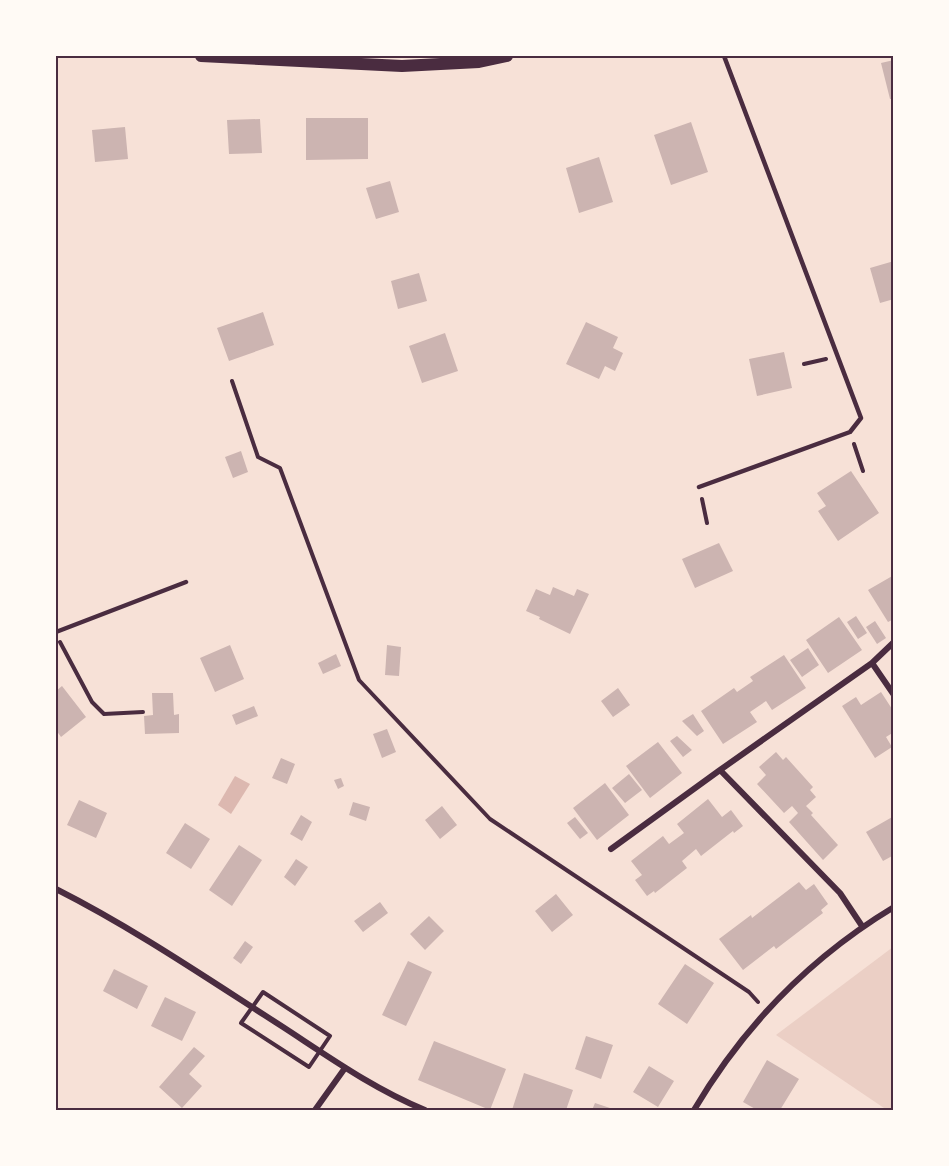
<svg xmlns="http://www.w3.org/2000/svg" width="949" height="1166" font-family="Quicksand,sans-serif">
	<rect width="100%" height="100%" fill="#f7e1d7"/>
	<path fill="#ebcfc5" d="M893 947 894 1110H887L776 1035Z"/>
	<path fill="#dcb8b0" d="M235 776 250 784 231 814 218 805Z"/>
	<path fill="#ccb4b1" d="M894 60V99H890L881 63Z
		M306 118H368V159L306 160Z
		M260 119 262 153 229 154 227 120Z
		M691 122 708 172 671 185 654 135Z
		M125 127 128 159 95 162 92 130Z
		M599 157 613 202 579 213 566 168Z
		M390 181 399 212 376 219 366 188Z
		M894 261V299L880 303 870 268Z
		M419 273 427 301 398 309 391 281Z
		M263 312 274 345 229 361 217 328Z
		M586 322 618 337 613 348 623 353 615 371 605 366 599 379 566 364Z
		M445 333 458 371 422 383 409 346Z
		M784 352 792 388 757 396 749 359Z
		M241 451 248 472 233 478 225 457Z
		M851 471 879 513 838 541 818 511 826 506 817 493Z
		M719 543 733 571 695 588 682 559Z
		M894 575V619L888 622 868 590Z
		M553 587 574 596 577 589 589 594 570 634 539 619 540 617 526 611 536 589 550 595Z
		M856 616 867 633 858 639 847 622Z
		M839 617 862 650 828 673 806 640Z
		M875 621 886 638 877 644 866 627Z
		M230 645 244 679 215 692 200 658Z
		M387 645 401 647 399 676 385 675Z
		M808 648 819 665 802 677 790 660Z
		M336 654 341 666 323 674 318 663Z
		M784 655 806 688 772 710 766 701 750 712 757 722 723 744 701 711 734 688 737 692 753 681 750 677Z
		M62 686 86 717 61 737 56 730V691Z
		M618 688 630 705 613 717 601 701Z
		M881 692 894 712V732L886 737 892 747 875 758 842 706 856 697 861 705Z
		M152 693H173L174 715 179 714V733L145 734 144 716 153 715Z
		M254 706 258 716 236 725 232 715Z
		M693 714 704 731 697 736 682 721Z
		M387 729 396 752 382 758 373 734Z
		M677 736 692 750 683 757 670 741Z
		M658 742 682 773 650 798 626 766Z
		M776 752 783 760 786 757 813 787 810 790 816 797 806 806 813 813 811 815 838 845 823 860 789 822 798 813 792 806 784 813 757 784 766 775 759 767Z
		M281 758 295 764 287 784 272 778Z
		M629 774 642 790 625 803 612 788Z
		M341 778 344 786 338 789 334 780Z
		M605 783 629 815 597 840 573 808Z
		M708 799 722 817 731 810 743 826 734 833 733 831 701 856 696 849 682 861 687 868 655 893 654 891 647 896 635 880 642 875 631 861 663 836 669 844 684 833 677 824Z
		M79 800 107 813 96 838 67 825Z
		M353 802 370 807 366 821 349 815Z
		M442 806 457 825 440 839 425 820Z
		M301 815 312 822 302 841 290 834Z
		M894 816V855L883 861 866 832Z
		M575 817 588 833 580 839 567 823Z
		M185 823 210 839 191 869 166 853Z
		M239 845 262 860 232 906 209 890Z
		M296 859 308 867 295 886 284 877Z
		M799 882 806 890 814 884 828 904 821 910 823 913 776 949 774 946 743 970 719 939 751 915 752 918Z
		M556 894 573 915 552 932 535 911Z
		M380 902 388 913 363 932 354 921Z
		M429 916 444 931 425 950 410 934Z
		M245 941 253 947 241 964 233 958Z
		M408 961 432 972 406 1026 382 1015Z
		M685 964 714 983 687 1024 658 1004Z
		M114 969 148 986 137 1009 103 991Z
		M165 997 196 1012 182 1041 151 1026Z
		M586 1036 613 1045 601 1079 575 1069Z
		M434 1041 506 1069 490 1110 418 1080Z
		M194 1047 205 1056 189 1074 202 1086 182 1108 159 1087Z
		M767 1060 799 1079 780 1110H757L743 1102Z
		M649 1066 674 1081 658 1107 633 1092Z
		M524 1073 573 1090 566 1110H512Z
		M595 1103 616 1110H592Z"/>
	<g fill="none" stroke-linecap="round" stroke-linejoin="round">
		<path stroke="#4a2c40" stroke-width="4" d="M804 364 826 359
			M232 381 258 457 280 468 359 680 490 819 749 992 758 1002
			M854 444 863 471
			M702 499 707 523
			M60 642 92 702 104 714 143 712
			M263 992 330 1036 309 1067 241 1023Z"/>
		<path stroke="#4a2c40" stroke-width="4.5" d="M699 487 850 432 861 418 724 56
			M56 632 186 582"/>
		<path stroke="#4a2c40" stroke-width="6" d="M872 663 894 695
			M611 849 720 770
			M56 889C135 929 208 979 283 1027 329 1057 374 1089 425 1110
			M862 926 840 893 720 770 872 663 894 642
			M315 1110 345 1068
			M694 1110C743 1027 811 957 894 907"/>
		<path stroke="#4a2c40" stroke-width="12" d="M201 56 402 66 479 62 507 56"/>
	</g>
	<rect width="949" height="1166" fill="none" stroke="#fffaf5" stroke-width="114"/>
	<rect x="57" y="57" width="835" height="1052" fill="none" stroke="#4a2c40" stroke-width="2"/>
</svg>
